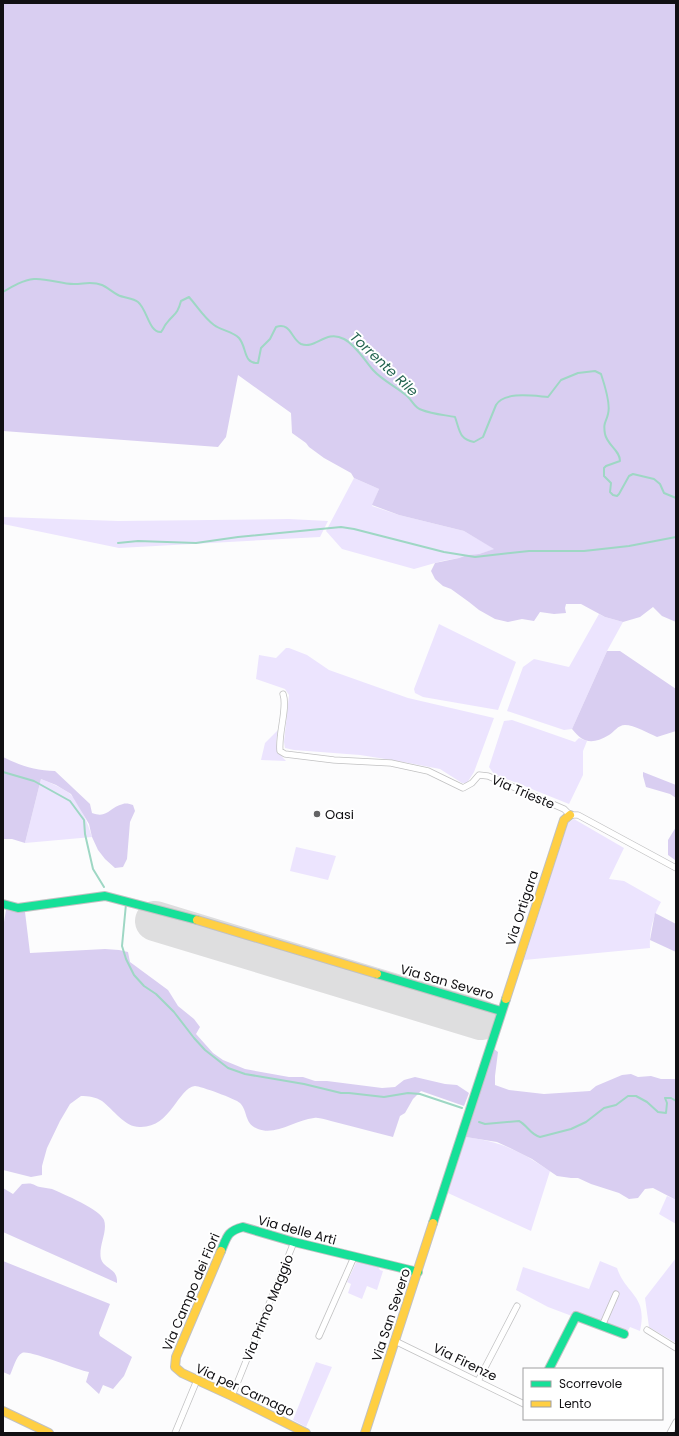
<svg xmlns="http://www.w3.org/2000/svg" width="679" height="1436" font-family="Poppins,sans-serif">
	<rect width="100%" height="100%" fill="#fcfcfd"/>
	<path fill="#ece4fe" d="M354 478 379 489 372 506 399 515 464 531 495 549 479 554 467 555 459 558 442 561 414 569 342 549 326 531Z
		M3 517 118 521 289 519 328 521 320 537 119 548 3 524Z
		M599 614 605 617 623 622 607 651 572 729 564 730 507 711 523 667 534 659 569 667Z
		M439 624 516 662 498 710 423 697 415 693 414 689Z
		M286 648H289L307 655 329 670 408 698 494 718 474 772 467 783H462L440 769 398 761 360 755 294 750 285 748 284 742 289 695 285 689 256 679 259 655 276 658Z
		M512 720 575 742 579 738 587 741 583 751V775L569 804 494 774 489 767 504 721Z
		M278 730C275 745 276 750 286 761L261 760 265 743Z
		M41 779C51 783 60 787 69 793 79 801 89 826 92 837L25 843Z
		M574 819 624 848 609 879 624 881 661 902C653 916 649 932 650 948L524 960 568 823Z
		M296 847 336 856 328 880 290 871Z
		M466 1137C502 1142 520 1151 550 1171L531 1231 448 1193Z
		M667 1196 676 1200V1224L659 1214Z
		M676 1258V1343L649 1327 645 1298Z
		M600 1261 617 1268C626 1295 648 1295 640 1331L630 1327 625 1336 548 1307 516 1290 523 1267 589 1289Z
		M359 1262 378 1267 380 1270 383 1271 377 1290 367 1286 362 1299 348 1293 351 1284 347 1282 356 1263Z
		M316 1362 332 1367 306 1427 293 1420Z"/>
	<path fill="#d9cef1" d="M3 3H676V622L662 616 653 607 640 617 623 622 605 617 581 604H566L565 608 566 613 554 614 540 612 534 621 522 619 508 622 495 619 479 610 469 602 451 589 443 586 435 579 431 571 435 563 459 558 467 555 479 554 494 549 464 531 399 515 372 505 379 489 354 478 351 473 324 458 309 447 306 443 292 433 291 413 238 375 226 437 218 447 3 431Z
		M607 651H620L676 689V731L657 737C648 733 634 725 625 725 618 725 614 732 609 735 592 745 583 743 572 729Z
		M3 757C19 765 36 771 55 771L90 804 92 813C108 819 109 807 123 804 126 803 130 804 133 805L135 811 130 822 127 859 123 867 115 868 105 859 98 850 92 837 89 824 71 794 56 785 41 779 25 843 12 839H3Z
		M643 772 676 785V798L670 794 646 787 643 776Z
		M676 827V859L675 860 668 855V840Z
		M6 910 25 912 30 953 105 949 119 950 128 952 130 962 168 990 178 1006 194 1019 200 1027 196 1034 213 1053 223 1060 245 1069 289 1077H303L315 1081H327L382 1088 395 1087 404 1080 415 1077 445 1084 457 1085 469 1093 464 1106 421 1091 413 1099 405 1113 400 1116 393 1137C372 1132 352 1126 331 1121 326 1120 319 1117 314 1118 295 1120 276 1136 258 1129 244 1124 248 1111 240 1103 236 1099 200 1086 195 1086 178 1088 171 1127 141 1127 125 1128 114 1110 102 1101 96 1097 88 1096 81 1096L70 1104 60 1121 47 1148 42 1166V1175L31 1177 3 1170V928Z
		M655 913 676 924V952L650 940Z
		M494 1049 498 1052 495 1076V1085L509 1090 544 1094 590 1091 596 1086 622 1075 631 1074 638 1077 651 1076 661 1079H676V1200L653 1188 645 1189 638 1198 629 1199 619 1193 591 1184 578 1178H571L557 1176 532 1159 510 1148 497 1142 466 1137Z
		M22 1184C25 1184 29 1183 32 1184 34 1184 37 1187 40 1187 44 1188 48 1188 52 1189 63 1194 100 1209 104 1220 108 1232 98 1246 101 1259 105 1270 118 1268 117 1283L3 1232V1188L13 1194Z
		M3 1261 110 1304 99 1333 100 1336 132 1357 124 1376 113 1389 103 1385 99 1394 86 1382 89 1372C77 1370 28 1349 22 1353 16 1356 13 1369 10 1375L3 1372Z"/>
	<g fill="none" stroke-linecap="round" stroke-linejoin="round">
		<path stroke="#9ed7c4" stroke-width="2" d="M3 292C13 286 23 280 34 279 47 278 61 284 74 284 84 284 92 281 102 285 107 287 112 292 118 295 124 298 133 298 138 302 147 309 149 333 161 332 164 329 164 326 166 324 174 313 177 316 181 301L189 297C197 306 204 318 214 325 222 331 232 331 239 338 247 347 243 364 258 363L261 348 270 339 276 327C291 322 291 339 301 344 316 350 325 329 344 339 356 345 365 361 373 370 383 381 397 387 407 396 413 401 414 408 422 410 432 414 445 415 455 417 460 431 459 439 474 442L483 437 496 405C504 391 534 396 548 397L561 380 578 373 595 371 601 374C604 383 611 404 608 414 606 423 603 422 605 434 607 445 620 450 620 461L606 466 604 468V476L611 483 610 492 613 495 617 496 619 494 629 476 633 474 654 479 660 484 664 493 676 498
			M118 543 138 541 196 543 238 537 341 527 354 529 444 552 475 557 529 551H584L629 546 676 537
			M3 772 34 781 70 801 84 820 85 834 93 869 104 887
			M126 904 122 946 126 959 134 975 144 986 156 994 174 1012 194 1038 205 1050 228 1068 245 1074 304 1084 341 1093H349L384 1097 408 1093 420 1094 462 1108
			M479 1122 485 1124 519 1121C527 1125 531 1135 540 1137L571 1129 586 1122 604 1108 616 1105 628 1096H636L647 1102 658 1112 666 1113 667 1103 665 1098H671L676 1101"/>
		<path stroke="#dededf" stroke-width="40" d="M155 921 481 1020"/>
		<g stroke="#c1c1c2" stroke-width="7">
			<path id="street" d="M283 694C288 708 278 733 280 751L285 754 334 760 391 763 428 771 463 788 472 783 479 775 488 776 564 809 570 815H578L676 868
				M602 1326 616 1294
				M647 1330 676 1348
				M319 1336 354 1257
				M395 1341 524 1404
				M478 1381 517 1306
				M232 1396 294 1242
				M175 1433 197 1380
				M670 1433 676 1422"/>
		</g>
		<g stroke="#c1c1c2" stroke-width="10">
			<path id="fast" d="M3 904 18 908 105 896 197 920
				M377 974 501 1011
				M433 1223 506 999
				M221 1251C227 1237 227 1231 243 1227L294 1242 418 1272
				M549 1369 576 1316 624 1334"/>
		</g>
		<g stroke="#c1c1c2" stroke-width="10">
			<path id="slow" d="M197 920 377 974
				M506 999 564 820 570 815
				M221 1251 176 1357 175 1367 182 1373 232 1396 306 1433
				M3 1411 49 1433
				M365 1433 433 1223"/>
		</g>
		<use href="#street" stroke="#fff" stroke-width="5.5"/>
		<use href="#fast" stroke="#16e098" stroke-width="8"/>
		<use href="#slow" stroke="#ffcf43" stroke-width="8"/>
	</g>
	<circle fill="#636365" stroke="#fff" stroke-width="1.5" cx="317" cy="814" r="4"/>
	<g text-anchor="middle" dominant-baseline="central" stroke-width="4" stroke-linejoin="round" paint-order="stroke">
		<g font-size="13" fill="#111013" stroke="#fff">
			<text transform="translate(523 792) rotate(23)">Via Trieste</text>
			<text transform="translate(522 908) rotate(-72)">Via Ortigara</text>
			<text transform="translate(447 982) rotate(16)">Via San Severo</text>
			<text transform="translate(297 1230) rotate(15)">Via delle Arti</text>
			<text transform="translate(191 1292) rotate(-67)">Via Campo dei Fiori</text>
			<text transform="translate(268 1308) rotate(-68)">Via Primo Maggio</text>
			<text transform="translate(391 1315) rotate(-72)">Via San Severo</text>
			<text transform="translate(465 1362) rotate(26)">Via Firenze</text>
			<text transform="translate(245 1390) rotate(25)">Via per Carnago</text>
		</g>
		<g font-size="13" fill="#111013" stroke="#fff" text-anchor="start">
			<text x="325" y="814">Oasi</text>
		</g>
		<g font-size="14" font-style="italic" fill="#246451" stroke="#fff">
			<text transform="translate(384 364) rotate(43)">Torrente Rile</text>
		</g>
	</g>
	<rect width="679" height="1436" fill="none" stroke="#111013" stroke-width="8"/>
	<rect x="523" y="1368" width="140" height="52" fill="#ffffff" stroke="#a09fa1"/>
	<rect x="531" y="1381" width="20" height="6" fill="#16e098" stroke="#a09fa1"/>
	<text x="559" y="1388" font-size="12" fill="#111013">Scorrevole</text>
	<rect x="531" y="1401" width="20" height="6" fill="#ffcf43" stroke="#a09fa1"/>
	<text x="559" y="1408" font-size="12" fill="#111013">Lento</text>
</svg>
